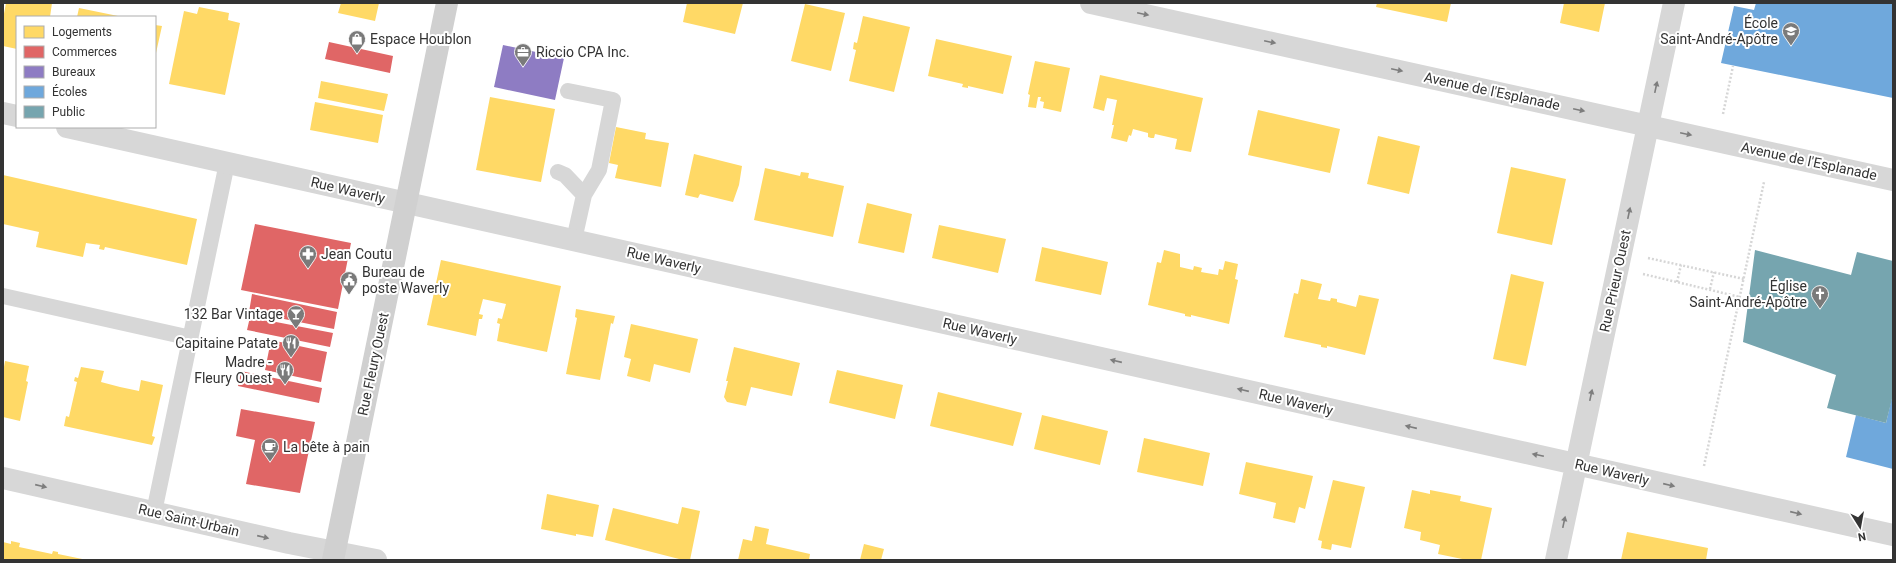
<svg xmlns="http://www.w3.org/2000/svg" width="1896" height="563" font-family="Roboto,sans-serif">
	<rect width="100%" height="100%" fill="#fff"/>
	<path fill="#ffd966" d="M6 3H52L50 17H17V49L3 46V19Z
		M341 3H379L375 21 338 13Z
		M687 3H743L735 34 683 22Z
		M1377 3H1451L1447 22 1376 7Z
		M1564 3H1605L1599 32 1560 23Z
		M805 4 845 13 831 71 791 61Z
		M199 7 229 13 228 20 240 23 225 95 169 84 184 11 197 14Z
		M79 8 118 16V17H77Z
		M863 16 910 27 894 92 849 81 856 50 853 49 854 42 857 43Z
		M155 25 162 26 156 53H155Z
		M936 39 1012 56 1003 94 968 86V88L962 87 963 84 928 76Z
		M1035 61 1070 68 1061 112 1043 108 1044 102 1040 101 1041 97H1038L1036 108 1028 107 1030 95 1028 94Z
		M1100 75 1203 98 1191 152 1175 149 1177 139 1155 134 1154 138H1151L1148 137V133L1133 129 1131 136 1129 135 1127 142 1111 138 1114 125H1112L1117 100 1107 98 1104 111 1093 108Z
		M321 81 388 94 384 111 318 98Z
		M490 97 555 109 541 182 476 170Z
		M315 102 383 115 378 143 310 130Z
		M1258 110 1340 129 1330 173 1248 155Z
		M616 127 646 133 645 139 669 143 661 187 615 178 618 165 609 163Z
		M1378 136 1420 146 1409 194 1367 184Z
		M694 154 742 166 739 185 733 202 700 194 698 198 685 195Z
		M1511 167 1566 179 1552 245 1497 233Z
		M765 168 800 176 801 172 809 173 808 178 844 186 833 237 754 220Z
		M3 175 197 219 187 265 105 247 104 250 99 249 100 245 86 243 83 257 36 247 39 232 3 224Z
		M867 203 912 214 904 253 858 243Z
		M939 225 1006 239 998 273 932 258Z
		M1042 247 1108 262 1101 295 1035 281Z
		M1164 250 1180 254V267L1193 270 1194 266 1202 268 1201 272 1218 275 1219 269 1223 270 1225 261 1238 264 1235 279 1238 280 1229 324 1191 315V317L1185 316V314L1148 305 1157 262 1161 263Z
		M441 260 561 286 547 352 497 341 500 324 497 323 498 318 502 319 506 304 483 299 479 314 483 315 482 319H479L476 336 427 325Z
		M1511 274 1544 282 1526 366 1493 359Z
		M1301 279 1322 284 1318 299 1330 301 1331 298 1337 299V302L1356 307 1359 295 1379 299 1365 355 1327 346V348L1321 347V345L1284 337 1294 293 1298 294Z
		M576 309 615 316 613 324 611 323 600 380 566 374 577 318 575 317Z
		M631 324 698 339 690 373 654 364 650 382 627 376 631 359 624 357Z
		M734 347 800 363 792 396 751 387 746 406 727 402 724 397 728 381H726Z
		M5 361 29 366 26 381 28 382 20 421 3 417V373Z
		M81 367 104 371 101 382 120 387 139 391 141 380 163 385 152 436 155 437 152 445 64 426 66 416 69 417 77 382 74 381 75 377 78 378Z
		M837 370 903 385 895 419 829 403Z
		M938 392 1022 413 1013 446 930 426Z
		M1042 415 1108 431 1100 465 1034 449Z
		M1144 438 1210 453 1203 486 1137 472Z
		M1246 462 1313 476 1305 509 1299 507 1295 523 1273 518 1276 503 1239 494Z
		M1333 480 1365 487 1351 548 1332 544 1331 550 1321 548 1322 541 1318 540Z
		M1412 490 1430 494V490L1461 496 1460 501 1492 508 1481 560H1467L1438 554 1440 545 1420 540 1421 532 1404 528Z
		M547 494 599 505 593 537 576 534V536L541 529Z
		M682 507 700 511 690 560H683L605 540 613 508 678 524Z
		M755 526 769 529 766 544 810 554 809 560H738L743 539 752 541Z
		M1627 532 1708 548 1706 560H1621Z
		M11 541 20 543 19 547 52 554 53 551 58 552V554L87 560H3V542L11 544Z
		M864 544 884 549 881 560H860Z"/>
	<path fill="#e06666" d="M329 42 393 56 390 73 325 59Z
		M255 224 351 243 338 309 241 290Z
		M252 294 337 312 334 329 249 312Z
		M250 317 333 333 330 347 247 330Z
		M271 340 327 352 321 382 265 370Z
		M241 371 322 388 319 403 238 386Z
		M241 409 315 422 300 493 246 484 255 440 236 436Z"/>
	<path fill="#8e7cc3" d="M503 45 564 58 555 100 494 87Z"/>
	<path fill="#6fa8dc" d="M1756 3H1893V98L1721 63 1734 6 1754 10Z
		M1892 397 1893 469 1846 457 1856 415 1886 423Z"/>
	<path fill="#76a5af" d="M1755 250 1851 275 1857 252 1893 261V395L1886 423 1827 408 1836 375 1743 342Z"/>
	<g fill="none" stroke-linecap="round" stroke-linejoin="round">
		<path stroke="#d6d6d6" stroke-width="2.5" stroke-dasharray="2 2" stroke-linecap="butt" d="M1723 114 1733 66
			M1648 258 1744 279
			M1643 274 1740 297
			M1677 282 1681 265
			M1710 289 1714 272
			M1704 466 1764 182"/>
		<path stroke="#d7d7d7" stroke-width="16" d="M568 91 613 100 599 170 584 195 574 240
			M558 172 565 175 584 195
			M3 296 191 338
			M154 512 227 163"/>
		<path stroke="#d7d7d7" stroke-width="22" d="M1091 3 1893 180
			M3 113 17 116
			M67 127 1893 535
			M3 478 289 543 376 560
			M1556 560 1674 3"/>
		<path stroke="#d0d0d0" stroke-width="22" d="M333 560 447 3"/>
	</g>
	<defs><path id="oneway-solid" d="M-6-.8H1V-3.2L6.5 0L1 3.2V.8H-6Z"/></defs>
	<g fill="#7d7d7d">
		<use href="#oneway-solid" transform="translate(1143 14) rotate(12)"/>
		<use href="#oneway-solid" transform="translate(1270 42) rotate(12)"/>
		<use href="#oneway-solid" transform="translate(1397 70) rotate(12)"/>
		<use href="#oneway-solid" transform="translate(1656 87) rotate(-78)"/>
		<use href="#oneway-solid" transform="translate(1579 110) rotate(12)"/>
		<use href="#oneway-solid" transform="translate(1686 134) rotate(12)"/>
		<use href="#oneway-solid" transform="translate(1629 213) rotate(-78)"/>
		<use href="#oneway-solid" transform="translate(1116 361) rotate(-167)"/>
		<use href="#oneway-solid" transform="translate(1243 390) rotate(-167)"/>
		<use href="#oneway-solid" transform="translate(1591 395) rotate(-78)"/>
		<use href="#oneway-solid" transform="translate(1411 427) rotate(-167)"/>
		<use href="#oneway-solid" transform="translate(1538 455) rotate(-168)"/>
		<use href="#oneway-solid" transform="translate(1669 485) rotate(13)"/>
		<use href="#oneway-solid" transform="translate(41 486) rotate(13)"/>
		<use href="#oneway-solid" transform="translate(1796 513) rotate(13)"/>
		<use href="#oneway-solid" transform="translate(1564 522) rotate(-78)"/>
		<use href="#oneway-solid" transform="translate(263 537) rotate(13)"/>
	</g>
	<defs>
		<g id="school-pin" transform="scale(0.9)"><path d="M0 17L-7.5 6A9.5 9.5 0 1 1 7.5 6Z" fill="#7a7a7a" stroke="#fff"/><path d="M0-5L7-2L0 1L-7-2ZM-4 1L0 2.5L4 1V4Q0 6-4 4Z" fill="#fff"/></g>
		<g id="shop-pin" transform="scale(0.9)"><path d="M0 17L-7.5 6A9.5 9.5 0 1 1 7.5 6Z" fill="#7a7a7a" stroke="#fff"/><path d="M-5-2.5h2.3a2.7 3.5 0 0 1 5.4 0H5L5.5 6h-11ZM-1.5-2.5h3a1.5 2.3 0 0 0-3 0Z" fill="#fff"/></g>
		<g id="office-pin" transform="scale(0.9)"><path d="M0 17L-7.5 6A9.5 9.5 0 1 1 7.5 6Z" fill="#7a7a7a" stroke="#fff"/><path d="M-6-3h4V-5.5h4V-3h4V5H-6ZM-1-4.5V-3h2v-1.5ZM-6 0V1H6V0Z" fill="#fff"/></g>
		<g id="pharmacy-pin" transform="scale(0.9)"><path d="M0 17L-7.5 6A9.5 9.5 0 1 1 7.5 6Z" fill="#7a7a7a" stroke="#fff"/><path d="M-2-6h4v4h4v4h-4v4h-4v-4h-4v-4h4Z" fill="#fff"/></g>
		<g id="civic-pin" transform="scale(0.9)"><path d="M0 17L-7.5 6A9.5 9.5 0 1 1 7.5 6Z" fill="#7a7a7a" stroke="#fff"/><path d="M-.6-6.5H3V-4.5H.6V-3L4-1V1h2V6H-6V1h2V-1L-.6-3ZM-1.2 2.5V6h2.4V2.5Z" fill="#fff"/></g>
		<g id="church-pin" transform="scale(0.9)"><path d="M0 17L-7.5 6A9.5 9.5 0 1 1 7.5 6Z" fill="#7a7a7a" stroke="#fff"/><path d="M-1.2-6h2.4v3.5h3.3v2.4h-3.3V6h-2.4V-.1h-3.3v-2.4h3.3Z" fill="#fff"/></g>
		<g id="bar-pin" transform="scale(0.9)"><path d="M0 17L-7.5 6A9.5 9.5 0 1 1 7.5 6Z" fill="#7a7a7a" stroke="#fff"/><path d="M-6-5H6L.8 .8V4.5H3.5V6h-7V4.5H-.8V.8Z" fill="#fff"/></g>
		<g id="restaurant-pin" transform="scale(0.9)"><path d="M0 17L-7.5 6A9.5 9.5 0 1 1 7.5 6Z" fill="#7a7a7a" stroke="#fff"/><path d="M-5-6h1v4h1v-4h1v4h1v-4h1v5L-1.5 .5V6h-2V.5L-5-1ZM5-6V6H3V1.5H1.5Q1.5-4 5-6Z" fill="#fff"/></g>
		<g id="cafe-pin" transform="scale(0.9)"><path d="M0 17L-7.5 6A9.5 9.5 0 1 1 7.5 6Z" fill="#7a7a7a" stroke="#fff"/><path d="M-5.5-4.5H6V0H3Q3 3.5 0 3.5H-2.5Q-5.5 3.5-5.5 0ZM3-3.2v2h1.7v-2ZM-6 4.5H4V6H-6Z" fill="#fff"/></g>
	</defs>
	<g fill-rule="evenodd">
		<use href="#school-pin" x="1791" y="31"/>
		<use href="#shop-pin" x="357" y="39"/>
		<use href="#office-pin" x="523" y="52"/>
		<use href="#pharmacy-pin" x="308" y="254"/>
		<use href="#civic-pin" x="349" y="280"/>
		<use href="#church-pin" x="1820" y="294"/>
		<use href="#bar-pin" x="296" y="314"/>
		<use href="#restaurant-pin" x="291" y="343"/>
		<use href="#restaurant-pin" x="285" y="370"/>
		<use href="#cafe-pin" x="270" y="447"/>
	</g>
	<g text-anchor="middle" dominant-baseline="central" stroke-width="4" stroke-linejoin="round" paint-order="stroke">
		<g font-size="14" fill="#333" stroke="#fff" text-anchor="end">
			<text x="1778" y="23">École<tspan x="1778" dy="16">Saint-André-Apôtre</tspan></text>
			<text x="370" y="39" text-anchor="start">Espace Houblon</text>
			<text x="536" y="52" text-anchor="start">Riccio CPA Inc.</text>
			<text x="321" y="254" text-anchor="start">Jean Coutu</text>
			<text x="362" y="272" text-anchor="start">Bureau de<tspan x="362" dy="16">poste Waverly</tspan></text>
			<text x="1807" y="286">Église<tspan x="1807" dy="16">Saint-André-Apôtre</tspan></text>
			<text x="283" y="314">132 Bar Vintage</text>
			<text x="278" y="343">Capitaine Patate</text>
			<text x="272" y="362">Madre -<tspan x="272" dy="16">Fleury Ouest</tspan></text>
			<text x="283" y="447" text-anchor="start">La bête à pain</text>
		</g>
		<g font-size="14" fill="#333" stroke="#fff">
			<text transform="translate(1492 91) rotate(12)">Avenue de l'Esplanade</text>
			<text transform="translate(1809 161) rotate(12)">Avenue de l'Esplanade</text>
			<text transform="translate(348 190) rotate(13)">Rue Waverly</text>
			<text transform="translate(664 260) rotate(13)">Rue Waverly</text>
			<text transform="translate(1615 281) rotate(-78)">Rue Prieur Ouest</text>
			<text transform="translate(980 331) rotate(13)">Rue Waverly</text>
			<text transform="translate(373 364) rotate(-78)">Rue Fleury Ouest</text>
			<text transform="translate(1296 402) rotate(13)">Rue Waverly</text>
			<text transform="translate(1612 472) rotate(13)">Rue Waverly</text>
			<text transform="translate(189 520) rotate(13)">Rue Saint-Urbain</text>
		</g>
	</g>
	<rect width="1896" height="563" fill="none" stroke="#333333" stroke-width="8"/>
	<rect x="16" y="16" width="140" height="112" fill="#ffffff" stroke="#adadad"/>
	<rect x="24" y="26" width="20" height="12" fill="#ffd966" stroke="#adadad"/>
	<text x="52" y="36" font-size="12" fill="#333333">Logements</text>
	<rect x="24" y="46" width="20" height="12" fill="#e06666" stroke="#adadad"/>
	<text x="52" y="56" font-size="12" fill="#333333">Commerces</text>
	<rect x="24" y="66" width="20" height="12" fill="#8e7cc3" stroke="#adadad"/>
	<text x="52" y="76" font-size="12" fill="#333333">Bureaux</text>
	<rect x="24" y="86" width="20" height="12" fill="#6fa8dc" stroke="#adadad"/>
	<text x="52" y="96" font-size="12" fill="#333333">Écoles</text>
	<rect x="24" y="106" width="20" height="12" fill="#76a5af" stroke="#adadad"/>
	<text x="52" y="116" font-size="12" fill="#333333">Public</text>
	<g transform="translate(1860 527) rotate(169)" stroke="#ffffff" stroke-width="3" paint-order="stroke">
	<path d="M0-3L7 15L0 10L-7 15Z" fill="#333333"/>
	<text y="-6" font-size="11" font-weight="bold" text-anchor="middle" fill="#333333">N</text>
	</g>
</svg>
